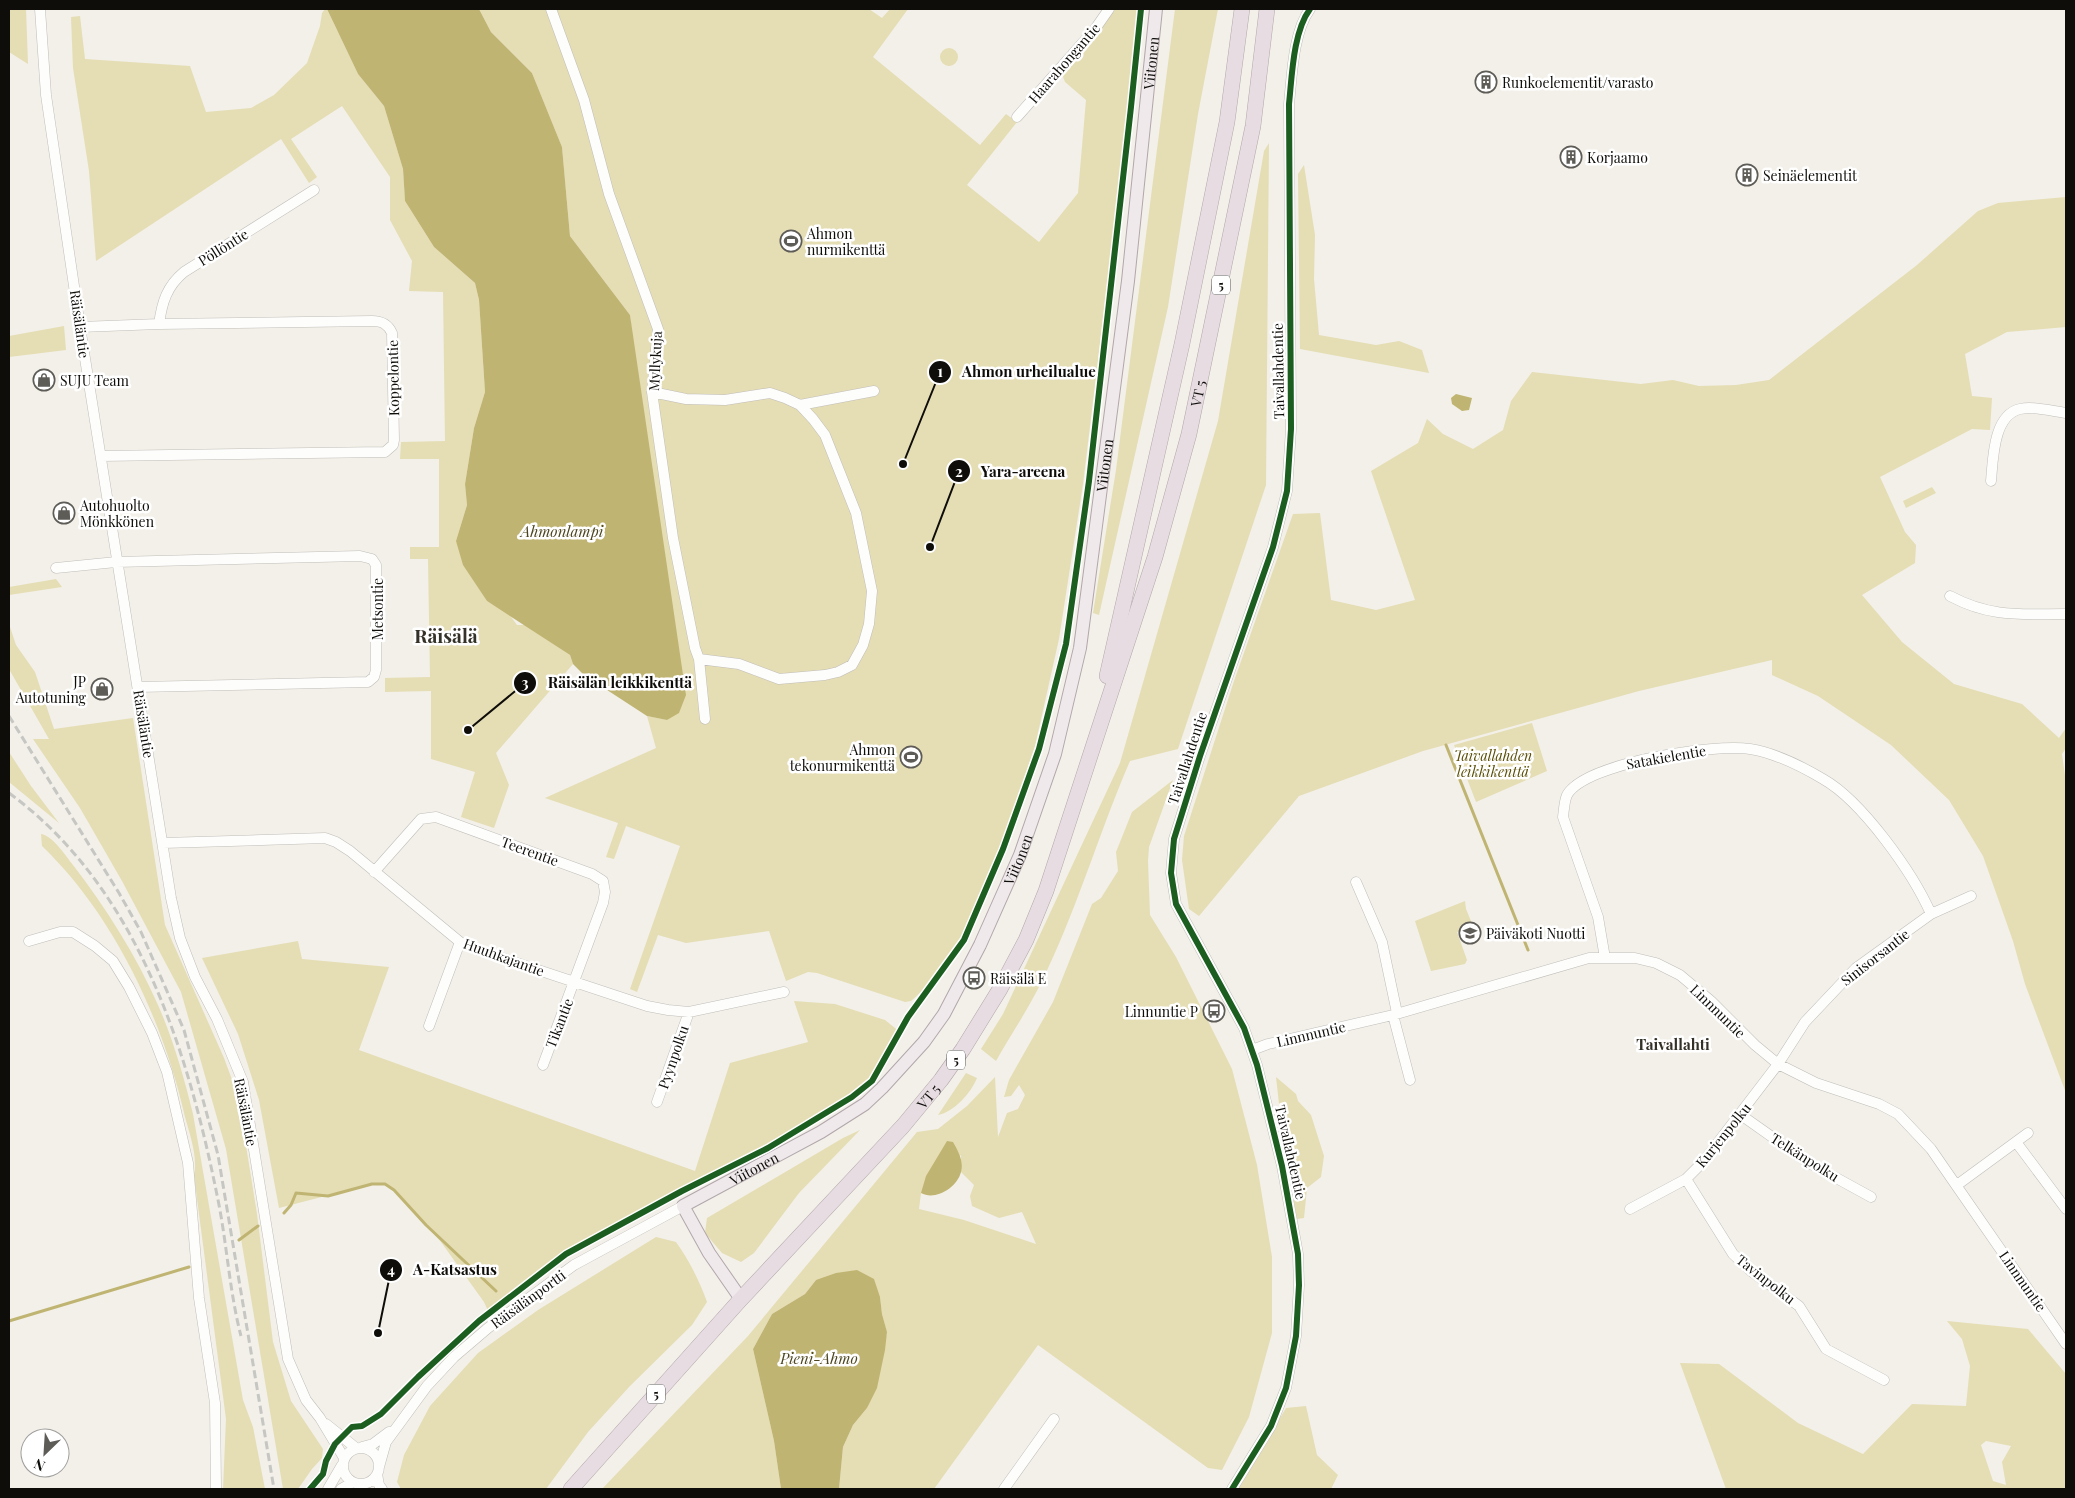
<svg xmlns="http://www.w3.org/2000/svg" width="2075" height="1498" font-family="'Playfair Display',serif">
	<rect width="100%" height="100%" fill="#f2f0e8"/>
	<path fill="#e5ddb4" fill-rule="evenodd" d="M9 9H26L28 64 9 52Z
		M325 9H327L358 74 384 106 403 169 405 201 434 247 475 283 479 300 485 392 474 428 465 484 467 505 456 541 487 601 509 614 517 625H525L570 655 573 664 496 753 509 785 494 828 461 817 475 772 431 759V691L385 692V678L430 677 428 559H410V547H439V459H400L401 442 445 441 443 292 409 291 412 261 390 220V177L342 106 291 139 317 177 309 183 281 139 96 261 89 171 73 68 71 17 80 16 85 59 190 66 206 112 251 108 274 95 307 63 320 26 322 13Z
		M479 9H869L882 18 890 9H908L873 57 980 145 1006 114 1017 122 967 185 1039 242 1078 193 1086 100 1065 82 1060 69 1109 9H1138L1128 111 1083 484 1059 639 1035 746 1001 847 962 937 922 991 911 1001 905 1002 817 973 808 972 786 981 769 931 686 943 658 935 637 992 630 989 680 846 626 826 614 859 606 857 618 823 545 798 656 748 647 716 668 720 630 315 570 236 562 147 532 73 491 32Z
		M1175 9H1218L1198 114 1168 307 1099 615 1093 613 1116 470Z
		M940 57a9 9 0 1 1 18 0a9 9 0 1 1-18 0Z
		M1269 143 1266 485 1178 749 1130 761C1098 835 1076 913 1040 985 1027 1011 1010 1036 996 1061L981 1049 1003 1014 1120 763 1218 421 1264 151Z
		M1304 165 1315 235 1314 279 1319 335 1376 345 1399 341 1422 350 1429 373 1300 349 1298 174Z
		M2066 197V327L2007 332 1965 354 1972 396 1992 398 1990 430 1972 429 1880 477 1905 532 1916 545 1915 563 1862 595 1902 642 1954 684 2022 704 2059 738 2066 728V748L2062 754 2066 783V1093L2025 984 2013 941 1983 856 1949 800 1891 745 1818 696 1772 675V660L1639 691 1423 751 1299 796 1199 916 1189 909 1182 860 1184 836 1234 681 1293 514 1320 513 1331 600 1376 610 1415 600 1371 471 1418 443 1427 419 1443 434 1473 449 1503 430 1511 401 1532 372 1641 384 1673 380 1699 386 1736 385 1769 380 1917 265 1978 211 1998 203Z
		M64 326 66 350 9 357V336Z
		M1932 487 1936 493 1906 508 1903 501Z
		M56 579 62 587 9 595V587Z
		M9 624 16 645 35 672 54 729 133 718 165 925 224 1058 238 1096 257 1214 273 1342 291 1401 323 1449 322 1458 312 1469 298 1489H283L226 1149 181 992 122 881 80 808 33 739H49L9 669Z
		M1532 723 1547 771 1476 802 1454 745Z
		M9 752 31 786 59 823 9 782Z
		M1173 780 1149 847 1148 861 1150 915 1176 957 1232 1069 1257 1165 1272 1257V1333L1249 1417 1222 1470 1208 1468 1038 1345 934 1489H839L843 1447 853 1425 867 1408 887 1333 882 1314 880 1297 816 1280 805 1294 772 1314 753 1349 774 1441 781 1489H602L748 1336 917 1132 938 1129 967 1106 995 1077 998 1137 1007 1113 1018 1109 1025 1095 1019 1085 1011 1096 1004 1097 1009 1080 1053 1002 1092 904 1101 898 1118 871 1116 852 1132 812ZM961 1155V1172L974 1185 970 1196 972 1206 999 1218 1022 1212 1036 1244 964 1220 919 1209 921 1193Z
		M41 834C53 836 65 855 73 865 106 908 136 955 158 1005 173 1039 184 1077 193 1114L243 1400 253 1427 265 1489H223L226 1419 194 1176C198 1157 190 1135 185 1117 163 1020 114 915 42 846Z
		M1465 901 1466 909 1473 926 1457 932 1467 960 1465 964 1431 971 1415 921Z
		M298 941 302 959 389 967 359 1050 695 1171 730 1063 808 1042 794 1001 835 1004 885 1020 900 1032 872 1081 852 1097 768 1148 682 1191 566 1254 489 1313 484 1302 441 1242 394 1190 385 1184H372L279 1208 259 1100 238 1034 202 958Z
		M966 1073 977 1078C971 1093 954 1112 938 1115Z
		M1276 1077 1296 1094 1298 1101 1311 1115 1324 1156 1321 1177 1307 1188 1304 1218 1297 1219 1282 1130Z
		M860 1130 799 1193 754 1253 741 1262 722 1253 705 1233 707 1218 843 1138Z
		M656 1237 676 1242C690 1262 699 1280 707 1302L692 1325 630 1386 588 1432 546 1489H401L397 1482 404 1455 430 1406 478 1353 538 1310Z
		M1947 1321 2028 1329 2066 1374V1489H1726L1680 1363 1719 1364 1798 1423 1863 1454 1912 1404 1966 1406 1970 1366 1962 1339ZM1986 1441 2011 1446 2002 1462 2006 1485 1993 1481 1981 1445Z
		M1306 1406 1317 1455 1338 1475 1331 1489H1238L1286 1408Z"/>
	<path fill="#c0b472" d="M327 9H479L491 32 532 73 562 147 570 236 630 315 686 695 679 713 667 720 647 716 584 675 573 664 570 655 487 601 463 565 456 541 467 505 465 484 474 428 485 392 479 300 475 283 434 247 405 201 403 169 384 106 358 74Z
		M1456 394 1472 398 1469 410 1462 411 1452 404 1451 398Z
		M947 1141 953 1142C958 1151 964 1161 961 1172 957 1188 935 1201 921 1193L926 1176Z
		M857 1270 874 1279 880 1297 882 1314 887 1332 885 1350 877 1388 867 1408 853 1425 843 1447 839 1489H781L774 1441 753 1349 772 1314 805 1294 816 1280 836 1273Z"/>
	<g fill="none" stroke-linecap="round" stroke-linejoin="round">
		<path stroke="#c0b472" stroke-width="3" d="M1446 745 1528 950
			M284 1213 291 1205 296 1193 328 1196 372 1184H385L394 1190 426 1225 496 1291
			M239 1240 258 1226
			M9 1321 189 1267"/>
		<g stroke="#c0beb9" stroke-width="11">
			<path id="minor" d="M40 9 46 95 80 327 171 898 180 938 195 977 217 1019 243 1082 288 1359 306 1400 320 1418 344 1458
				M551 9 584 100 609 194 658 329 652 392 673 538 695 648 699 659 705 719
				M1017 117 1095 29 1109 9
				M159 324C162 302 167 286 184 272L314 190
				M80 327 159 324 372 321C382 321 388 324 392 333L394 440 393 445 385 452 101 456
				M652 392 686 399 725 400 770 393 785 398 800 405 813 419 825 435 856 513 872 591 869 624 863 645 852 665 838 672 825 675 779 679 739 664 699 659
				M800 405 874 391
				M1991 481C1993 460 1993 415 2020 409 2033 406 2052 411 2066 413
				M56 568 116 562 360 556 372 559 376 565V670L374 677 368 682 138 687
				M1950 596C1991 618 2022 614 2066 614
				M163 843 325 838 336 842 350 851 460 942 478 950 647 1006 668 1010 689 1012 784 992
				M374 872 421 819 436 817 592 874 603 881 605 892 603 903 543 1065
				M1356 882 1382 942 1397 1013
				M29 941 60 932H73L95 946 113 961 129 987 152 1033 167 1072 188 1163 199 1298 215 1403 216 1489
				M1605 958 1598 917 1563 817C1564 810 1564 802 1567 795 1585 763 1715 743 1750 749 1776 753 1801 766 1823 779 1862 801 1913 873 1931 914
				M1393 1015 1410 1080
				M429 1026 460 942
				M1252 1050 1268 1044 1393 1015 1589 958H1635L1656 963 1680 975 1711 1001 1755 1045 1778 1064 1816 1083 1879 1104 1898 1114 1931 1149 2066 1344
				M657 1102 689 1012
				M1741 1115 1809 1163 1871 1197
				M2016 1142 2066 1209
				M1686 1179 1733 1254 1751 1271 1799 1306 1826 1349 1884 1380
				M1957 1185 2028 1133
				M1630 1209 1686 1179 1703 1162 1778 1064 1805 1022 1856 968 1931 914 1971 896
				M326 1424 356 1448
				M362 1447 373 1444 389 1432
				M343 1466a18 18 0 1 1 36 0a18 18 0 1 1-36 0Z
				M379 1467 386 1442 427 1386 454 1357 488 1328 574 1265 683 1206
				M377 1474 379 1485 382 1489
				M328 1489 342 1465
				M341 1489 353 1482
				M1004 1489 1054 1419
				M1232 1489 1271 1426 1286 1388 1296 1336 1299 1285 1298 1254 1282 1166 1257 1065 1244 1028 1176 904 1171 873 1174 839 1200 756 1273 547 1287 491 1291 429 1289 104C1292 76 1293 32 1310 9"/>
		</g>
		<g stroke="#b2a7ab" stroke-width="14">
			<g id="major">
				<path id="s1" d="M741 1299 709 1253 683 1206 821 1132 865 1104 882 1088 924 1042 944 1014 980 945 1020 855 1055 754 1080 648 1128 281 1156 9"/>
			</g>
		</g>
		<g stroke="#b2a7ab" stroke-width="16">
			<g id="highway">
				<path d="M1107 676 1182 344 1227 122 1242 9"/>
				<path id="s2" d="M571 1489 741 1299 903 1126 941 1080 963 1049 1000 989 1026 940 1046 891 1155 557 1189 434 1253 126 1267 9"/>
			</g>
		</g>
		<use href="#minor" stroke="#fdfdfc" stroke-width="10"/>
		<use href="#major" stroke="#efe9ec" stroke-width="12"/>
		<use href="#highway" stroke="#e6dce2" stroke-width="15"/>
		<path stroke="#c6c6c3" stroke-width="3" stroke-dasharray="8 4" stroke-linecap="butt" d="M9 716 119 893 141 932 184 1030 218 1155 274 1489
			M9 793C136 886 187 1046 217 1195 227 1242 229 1290 241 1336"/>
		<g stroke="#fff" stroke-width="9">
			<path id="cycleway" d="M310 1489 323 1474 326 1461 335 1444 352 1427 362 1426 381 1414 418 1377 479 1321 566 1254 682 1191 768 1148 852 1097 872 1081 908 1017 964 940 1003 849 1039 749 1066 644 1089 481 1131 107 1141 9
				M1232 1489 1271 1426 1286 1388 1296 1336 1299 1285 1298 1254 1282 1166 1257 1065 1244 1028 1176 904 1171 873 1174 839 1200 756 1273 547 1287 491 1291 429 1289 104C1292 76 1293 32 1310 9"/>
		</g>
		<use href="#cycleway" stroke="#1b5e20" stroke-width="6"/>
	</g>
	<defs>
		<g id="building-ring" transform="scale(1.125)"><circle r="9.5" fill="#fff" stroke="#5e5c57" stroke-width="1.5"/><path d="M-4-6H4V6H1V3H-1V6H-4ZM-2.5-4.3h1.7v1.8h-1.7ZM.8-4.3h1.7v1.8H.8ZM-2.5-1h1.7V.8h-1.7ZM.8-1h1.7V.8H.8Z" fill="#5e5c57"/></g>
		<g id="stadium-ring" transform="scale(1.125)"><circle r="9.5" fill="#fff" stroke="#5e5c57" stroke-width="1.5"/><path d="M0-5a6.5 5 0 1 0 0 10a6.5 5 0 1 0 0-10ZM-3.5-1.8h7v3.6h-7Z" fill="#5e5c57"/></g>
		<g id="shop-ring" transform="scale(1.125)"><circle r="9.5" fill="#fff" stroke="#5e5c57" stroke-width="1.5"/><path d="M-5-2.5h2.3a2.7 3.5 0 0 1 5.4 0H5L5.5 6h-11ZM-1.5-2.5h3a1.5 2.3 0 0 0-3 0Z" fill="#5e5c57"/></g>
		<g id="school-ring" transform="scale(1.125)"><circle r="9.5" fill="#fff" stroke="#5e5c57" stroke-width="1.5"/><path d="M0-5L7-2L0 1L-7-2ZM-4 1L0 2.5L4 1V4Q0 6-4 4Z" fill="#5e5c57"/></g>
		<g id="bus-ring" transform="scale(1.125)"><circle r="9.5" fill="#fff" stroke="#5e5c57" stroke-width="1.5"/><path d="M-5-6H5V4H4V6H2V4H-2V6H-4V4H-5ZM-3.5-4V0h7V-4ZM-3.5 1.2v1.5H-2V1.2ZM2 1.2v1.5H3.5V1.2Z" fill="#5e5c57"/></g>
	</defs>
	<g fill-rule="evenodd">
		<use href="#building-ring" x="1486" y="82"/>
		<use href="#building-ring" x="1571" y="157"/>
		<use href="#building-ring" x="1747" y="175"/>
		<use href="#stadium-ring" x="791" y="241"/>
		<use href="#shop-ring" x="44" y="380"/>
		<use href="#shop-ring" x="64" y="513"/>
		<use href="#shop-ring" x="102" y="689"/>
		<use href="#stadium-ring" x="911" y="757"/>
		<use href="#school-ring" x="1470" y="933"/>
		<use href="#bus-ring" x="974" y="978"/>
		<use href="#bus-ring" x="1214" y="1011"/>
	</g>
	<g text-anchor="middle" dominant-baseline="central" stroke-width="5" stroke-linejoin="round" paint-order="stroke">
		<g fill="#fff" stroke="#565653" stroke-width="1">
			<rect x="1212" y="275.5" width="18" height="19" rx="4"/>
			<rect x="947" y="1050.5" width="18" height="19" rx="4"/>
			<rect x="647" y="1384.5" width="18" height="19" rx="4"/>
		</g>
		<g font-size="12" font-weight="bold" fill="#0e0d09">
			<text x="1221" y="285">5</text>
			<text x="956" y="1060">5</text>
			<text x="656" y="1394">5</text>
		</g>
		<g font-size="14" fill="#0e0d09" stroke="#fff">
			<text transform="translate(1064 63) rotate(-49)">Haarahongantie</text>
			<text stroke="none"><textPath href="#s1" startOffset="1420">Viitonen</textPath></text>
			<text transform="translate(223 247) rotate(-32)">Pöllöntie</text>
			<text transform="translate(80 324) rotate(82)">Räisäläntie</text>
			<text transform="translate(655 361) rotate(-87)">Myllykuja</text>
			<text transform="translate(1278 371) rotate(-91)">Taivallahdentie</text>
			<text transform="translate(393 378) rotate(-91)">Koppelontie</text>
			<text stroke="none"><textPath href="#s2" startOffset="1289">VT 5</textPath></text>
			<text stroke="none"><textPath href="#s1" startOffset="1015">Viitonen</textPath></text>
			<text transform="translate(377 609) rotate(-90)">Metsontie</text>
			<text transform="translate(144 724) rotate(81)">Räisäläntie</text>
			<text transform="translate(1666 757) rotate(-10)">Satakielentie</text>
			<text transform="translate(1187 758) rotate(-72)">Taivallahdentie</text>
			<text transform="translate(530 851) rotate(20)">Teerentie</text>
			<text stroke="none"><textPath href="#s1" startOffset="610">Viitonen</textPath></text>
			<text transform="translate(504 957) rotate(20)">Huuhkajantie</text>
			<text transform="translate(1875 957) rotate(-38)">Sinisorsantie</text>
			<text transform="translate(1718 1011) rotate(44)">Linnnuntie</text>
			<text transform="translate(559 1023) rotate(-69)">Tikantie</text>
			<text transform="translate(1311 1034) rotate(-13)">Linnnuntie</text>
			<text transform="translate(673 1057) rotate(-71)">Pyynpolku</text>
			<text stroke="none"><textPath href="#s2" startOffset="531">VT 5</textPath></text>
			<text transform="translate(246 1112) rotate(79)">Räisäläntie</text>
			<text transform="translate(1723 1135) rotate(-51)">Kurjenpolku</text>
			<text transform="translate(1291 1152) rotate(77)">Taivallahdentie</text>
			<text transform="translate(1805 1157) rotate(32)">Telkänpolku</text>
			<text stroke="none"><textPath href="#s1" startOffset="190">Viitonen</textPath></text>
			<text transform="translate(1766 1279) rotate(38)">Tavinpolku</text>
			<text transform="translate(2023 1281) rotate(55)">Linnnuntie</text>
			<text transform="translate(528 1299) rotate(-36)">Räisälänportti</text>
		</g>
		<g font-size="14" fill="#0e0d09" stroke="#fff" text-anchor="start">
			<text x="1502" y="82">Runkoelementit/varasto</text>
			<text x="1587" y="157">Korjaamo</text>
			<text x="1763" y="175">Seinäelementit</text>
			<text x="807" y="233">Ahmon<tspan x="807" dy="16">nurmikenttä</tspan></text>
			<text x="60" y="380">SUJU Team</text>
			<text x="80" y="505">Autohuolto<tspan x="80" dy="16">Mönkkönen</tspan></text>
			<text x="86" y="681" text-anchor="end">JP<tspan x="86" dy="16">Autotuning</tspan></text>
			<text x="895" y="749" text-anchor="end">Ahmon<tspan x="895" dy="16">tekonurmikenttä</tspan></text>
			<text x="1486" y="933">Päiväkoti Nuotti</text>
			<text x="990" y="978">Räisälä E</text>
			<text x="1198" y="1011" text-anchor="end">Linnuntie P</text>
		</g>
		<g font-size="14" font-style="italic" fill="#5a4e06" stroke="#fff">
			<text x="1493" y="755">Taivallahden<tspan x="1493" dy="16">leikkikenttä</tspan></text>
		</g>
		<g font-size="15" font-style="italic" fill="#4c451f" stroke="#fff">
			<text x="562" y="531">Ahmonlampi</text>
			<text x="819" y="1358">Pieni-Ahmo</text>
		</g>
		<g font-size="15" font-weight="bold" fill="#343228" stroke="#fff">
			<text x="1673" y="1044">Taivallahti</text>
		</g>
		<g font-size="19" font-weight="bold" fill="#343228" stroke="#fff">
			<text x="446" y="635">Räisälä</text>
		</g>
	</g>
	<path fill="none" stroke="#0e0d09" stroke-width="2" d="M903 464L940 372M930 547L959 471M468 730L525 683M378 1333L391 1270"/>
	<g fill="#0e0d09" stroke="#fff" stroke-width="2">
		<circle cx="903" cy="464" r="5"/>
		<circle cx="930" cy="547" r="5"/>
		<circle cx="468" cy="730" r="5"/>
		<circle cx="378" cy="1333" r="5"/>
		<circle cx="940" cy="372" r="12"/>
		<circle cx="959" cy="471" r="12"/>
		<circle cx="525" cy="683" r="12"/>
		<circle cx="391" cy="1270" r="12"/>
	</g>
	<g font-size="15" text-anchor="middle" font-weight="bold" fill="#fff">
		<text x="940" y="377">1</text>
		<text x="959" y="477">2</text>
		<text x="525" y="688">3</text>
		<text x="391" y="1275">4</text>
	</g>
	<g font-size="15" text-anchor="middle" font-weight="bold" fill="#0e0d09" stroke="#fff" stroke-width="5" stroke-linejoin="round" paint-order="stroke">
		<text x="1029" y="377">Ahmon urheilualue</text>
		<text x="1023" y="477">Yara-areena</text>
		<text x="620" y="688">Räisälän leikkikenttä</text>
		<text x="455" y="1275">A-Katsastus</text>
	</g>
	<rect width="2075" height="1498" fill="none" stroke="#0e0d09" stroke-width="20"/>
	<g transform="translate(45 1453) rotate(205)"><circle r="24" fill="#ffffff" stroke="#9f9e9d"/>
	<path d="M0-4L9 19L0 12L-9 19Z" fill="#5e5c57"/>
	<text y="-8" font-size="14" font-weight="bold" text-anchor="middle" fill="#0e0d09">N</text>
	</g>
</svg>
